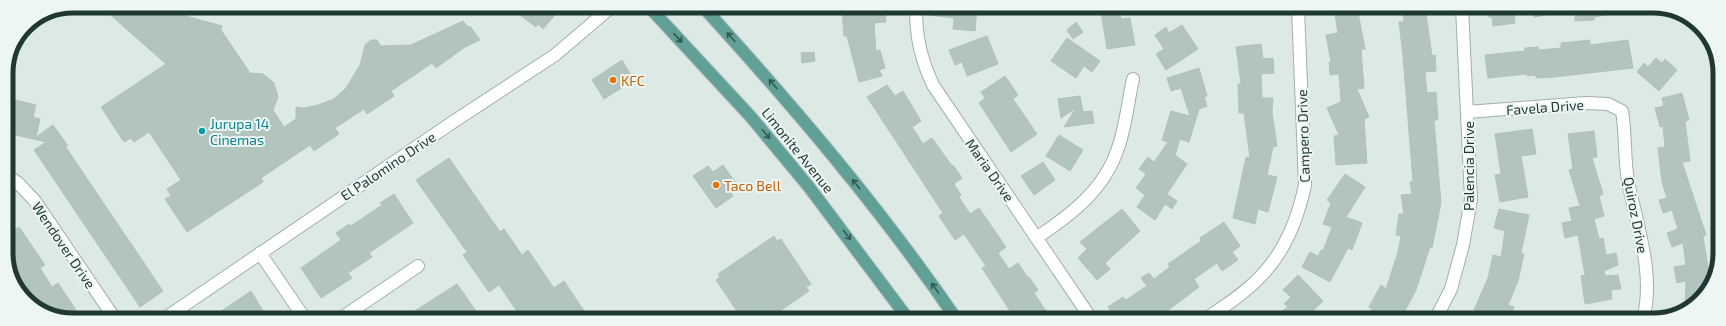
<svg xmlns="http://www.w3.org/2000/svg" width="1726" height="326" font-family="'Exo 2',sans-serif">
	<rect width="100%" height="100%" fill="#dde9e5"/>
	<path fill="#b2c4be" stroke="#b0c3bd" d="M1357 7 1365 49H1361L1364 88 1357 89 1369 117 1364 119 1367 163 1336 165 1334 136 1339 135 1327 108 1341 102 1339 74 1330 75 1329 62H1331L1326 35 1338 33 1334 8Z
		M1403 7H1425L1432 56 1435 55 1436 71 1425 72 1427 93 1436 92 1438 120H1434L1441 203 1432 248 1430 247 1416 290 1400 320H1364L1372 309 1369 307 1381 285 1386 289 1398 252 1401 236 1396 235 1399 214H1404L1401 195 1412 194 1410 182H1413L1403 56 1399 22H1404Z
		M1487 7H1517L1518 13 1514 14 1515 23 1493 26 1492 17H1489Z
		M1532 7H1562L1563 12 1534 17Z
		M1575 7H1620L1621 12 1594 17V20L1575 21Z
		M977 8 975 31 953 29 954 18 930 15V9Z
		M842 9H885L886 22 874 23 876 51 880 50 885 68 879 70 882 76 859 82 847 36H844Z
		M1119 9 1121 19 1130 18 1135 45 1107 49 1101 12Z
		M513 10H559L543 29 538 24 536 27Z
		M106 11H168L222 26 221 30 250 73 263 74 274 83 278 97 273 110 284 127 296 119V107L304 108 318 105 334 99 346 88 360 65 365 45 371 40H377L381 46 411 45 463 21 468 27 470 26 480 40 465 47 436 68 432 63 391 91 394 96 367 114 364 109 335 128 339 134 314 151 310 145 261 178 263 182 187 232 165 199 171 196 167 189 181 180 149 132 134 142 131 138 124 142 101 107 166 64Z
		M1076 22 1083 32 1073 39 1067 30Z
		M1182 25 1198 49 1166 70 1156 54 1164 49 1155 35 1166 27 1169 33Z
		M987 36 998 64 967 76 962 62 955 65 949 50Z
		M1067 38 1100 61 1092 72 1084 66 1076 78 1051 61Z
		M1590 40V45L1628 40 1633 68 1554 77 1536 78V75L1527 76V74L1488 78 1485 55 1525 51V48L1538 47 1539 50 1561 48V43Z
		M1261 44 1263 59 1273 58 1274 73 1261 74 1262 98H1273L1272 112 1277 146 1273 147 1267 175 1277 177 1268 212 1258 209 1255 224 1233 218 1246 157 1250 158 1244 113H1239L1238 84H1241L1236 47Z
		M814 52 815 61 802 63 801 53Z
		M1656 58 1662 63 1665 59 1677 70 1659 91 1637 72 1644 63 1648 67Z
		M622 60 634 80 604 99 592 80Z
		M1199 68 1207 96 1204 97 1207 106 1199 109 1189 142 1180 139 1175 155 1187 164 1167 194 1177 201 1172 209 1165 204 1155 220 1137 207 1145 195 1136 188 1146 174 1139 169 1148 157 1154 162 1168 142 1162 140 1171 111 1190 116 1181 88 1171 91 1167 78Z
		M1005 76 1018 95 1013 99 1037 134 1011 152 979 103 985 98 981 92Z
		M887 85 895 96 903 91 921 121 912 127 923 144 932 138 952 166 953 165 962 178 954 184 961 195 959 197 970 214 979 208 1006 247 998 253 1009 269 1018 263 1028 278 1029 277 1038 290 1034 293 1052 320H1034L1030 313 1020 320H1016L982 268 986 266 964 234 955 240 939 216 943 213 867 97Z
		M1682 93 1689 120 1685 121 1690 161 1682 162 1706 235 1703 236 1710 280 1697 303 1685 308 1686 281 1677 283 1674 267 1686 265 1683 243 1672 247 1667 233 1678 229 1672 210 1663 213 1659 200 1667 198 1662 182 1658 148 1665 147 1663 126 1660 127 1655 108 1664 106 1662 98Z
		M1080 96 1083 112 1092 111 1094 123 1064 127 1076 108 1061 118 1058 99Z
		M12 99 36 105 33 117 40 119 36 137 53 125 68 146H65L163 291 140 307 34 150 46 142 7 133V121Z
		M1532 129 1536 154 1521 156 1528 197 1500 202 1495 175 1501 174 1495 134Z
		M1594 131 1597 157 1592 158 1603 194 1599 196 1604 216 1594 219 1599 239 1603 238 1606 255 1616 253 1618 265 1604 271 1605 276 1618 275 1621 289 1611 290 1612 299 1585 304 1581 276 1585 275 1578 235 1565 238 1562 223 1572 221 1569 208 1580 206 1569 170 1573 169 1568 134Z
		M1059 135 1083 150 1070 171 1046 156Z
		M449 158 500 232 504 229 522 255 528 250 554 288 564 281 590 320H523L499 285 489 292 463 255 467 252 416 180Z
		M1043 162 1055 180 1034 195 1021 176Z
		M723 165 736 183 728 189 733 196 716 208 693 176 708 166 713 172Z
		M1345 174 1365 187 1346 217 1362 223 1352 250 1348 248 1330 282 1302 267 1310 252 1318 256 1321 250 1323 251 1332 227 1323 224 1331 203 1327 200Z
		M394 194 413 223 369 253 372 257 348 273 352 278 321 298 301 268 341 240 336 233 349 224 351 226 382 205 380 203Z
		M1122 209 1140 231 1105 263 1110 269 1097 280 1078 258 1087 249 1080 242Z
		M1499 209 1529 215 1521 253 1524 254 1518 281 1508 305 1514 307 1508 320H1496L1474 310 1488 278 1493 255 1501 257 1505 231 1494 228Z
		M1224 222 1240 246 1232 252 1238 260 1222 271 1217 263 1194 279 1199 287 1155 320H1116L1108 307 1123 297 1126 300 1147 286 1141 278 1149 273 1154 279 1170 267 1168 264 1201 241 1200 238Z
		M19 227 45 265 40 268 52 287 58 283 82 319H64L39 308 8 259V235Z
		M774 236 777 241 781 239 811 284 806 287 809 291 767 320H743L716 280 720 277 718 274Z
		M1298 275 1323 301 1304 320H1269L1288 307 1284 304 1291 297 1283 290Z
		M457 284 476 311 463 320 402 319Z
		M251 291 268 319H226L220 312Z"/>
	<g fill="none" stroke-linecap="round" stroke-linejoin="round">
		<g stroke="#a0b0ac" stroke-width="14">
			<path id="street" d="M916 9C916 38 921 59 933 85L1092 320
				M1467 112 1586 103 1608 104 1622 111C1626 134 1624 158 1628 181 1637 226 1655 274 1643 320
				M7 175 18 183 35 201 115 319
				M1036 238C1071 215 1105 189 1118 148 1126 126 1128 101 1133 79
				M260 253 305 319
				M164 319 453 122 555 55 609 9
				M340 319 418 266
				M1204 320C1223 307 1244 294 1260 277 1284 253 1298 218 1305 185L1298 8
				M1435 320 1451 289 1463 245 1471 199 1462 7"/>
		</g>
		<g stroke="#bcc3c2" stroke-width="14">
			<path id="primary" d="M651 9 751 117 809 187 909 320
				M705 9C795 108 881 209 957 320"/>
		</g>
		<use href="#street" stroke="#fff" stroke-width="12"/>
		<use href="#primary" stroke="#61a096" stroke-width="12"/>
	</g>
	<defs><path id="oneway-shaft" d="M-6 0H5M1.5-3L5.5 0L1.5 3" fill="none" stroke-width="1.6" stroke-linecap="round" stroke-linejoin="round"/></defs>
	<g stroke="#335751">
		<use href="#oneway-shaft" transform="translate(731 37) rotate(-132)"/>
		<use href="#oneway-shaft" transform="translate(678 38) rotate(47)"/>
		<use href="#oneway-shaft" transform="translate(773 84) rotate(-131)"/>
		<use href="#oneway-shaft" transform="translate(766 134) rotate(50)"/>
		<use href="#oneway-shaft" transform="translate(856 184) rotate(-129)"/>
		<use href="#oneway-shaft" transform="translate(847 235) rotate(52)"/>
		<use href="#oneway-shaft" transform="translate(935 288) rotate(-125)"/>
	</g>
	<g fill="#e8710a" stroke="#edf6f3" stroke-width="1.5">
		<circle cx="613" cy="80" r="4"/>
		<circle cx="716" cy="185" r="4"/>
	</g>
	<circle fill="#0f9aa8" stroke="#edf6f3" stroke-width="1.5" cx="202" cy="131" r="4"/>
	<g text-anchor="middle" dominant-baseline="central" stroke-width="4" stroke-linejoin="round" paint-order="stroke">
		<g font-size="14" fill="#c56008" stroke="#edf6f3" text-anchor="start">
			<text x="621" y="80">KFC</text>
			<text x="724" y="185">Taco Bell</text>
		</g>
		<g font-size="14" fill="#1f3834" stroke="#edf6f3">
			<text transform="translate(1545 107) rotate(-4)">Favela Drive</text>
			<text transform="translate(1303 136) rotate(-92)">Campero Drive</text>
			<text transform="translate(798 150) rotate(51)">Limonite Avenue</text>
			<text transform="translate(388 166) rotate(-34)">El Palomino Drive</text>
			<text transform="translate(1468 166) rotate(-90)">Palencia Drive</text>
			<text transform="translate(990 170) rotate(55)">Maria Drive</text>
			<text transform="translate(1636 215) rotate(79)">Quiroz Drive</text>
			<text transform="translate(64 245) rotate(56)">Wendover Drive</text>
		</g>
		<g font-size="14" fill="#0d838f" stroke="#edf6f3" text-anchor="start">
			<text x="210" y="123">Jurupa 14<tspan x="210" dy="16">Cinemas</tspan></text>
		</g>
	</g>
	<path d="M0 0H1726V326H0ZM73 13H1653A60 60 0 0 1 1713 73V253A60 60 0 0 1 1653 313H73A60 60 0 0 1 13 253V73A60 60 0 0 1 73 13Z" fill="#edf6f3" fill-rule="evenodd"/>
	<path fill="none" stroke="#1f3834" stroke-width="5" d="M73 13H1653A60 60 0 0 1 1713 73V253A60 60 0 0 1 1653 313H73A60 60 0 0 1 13 253V73A60 60 0 0 1 73 13Z"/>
</svg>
